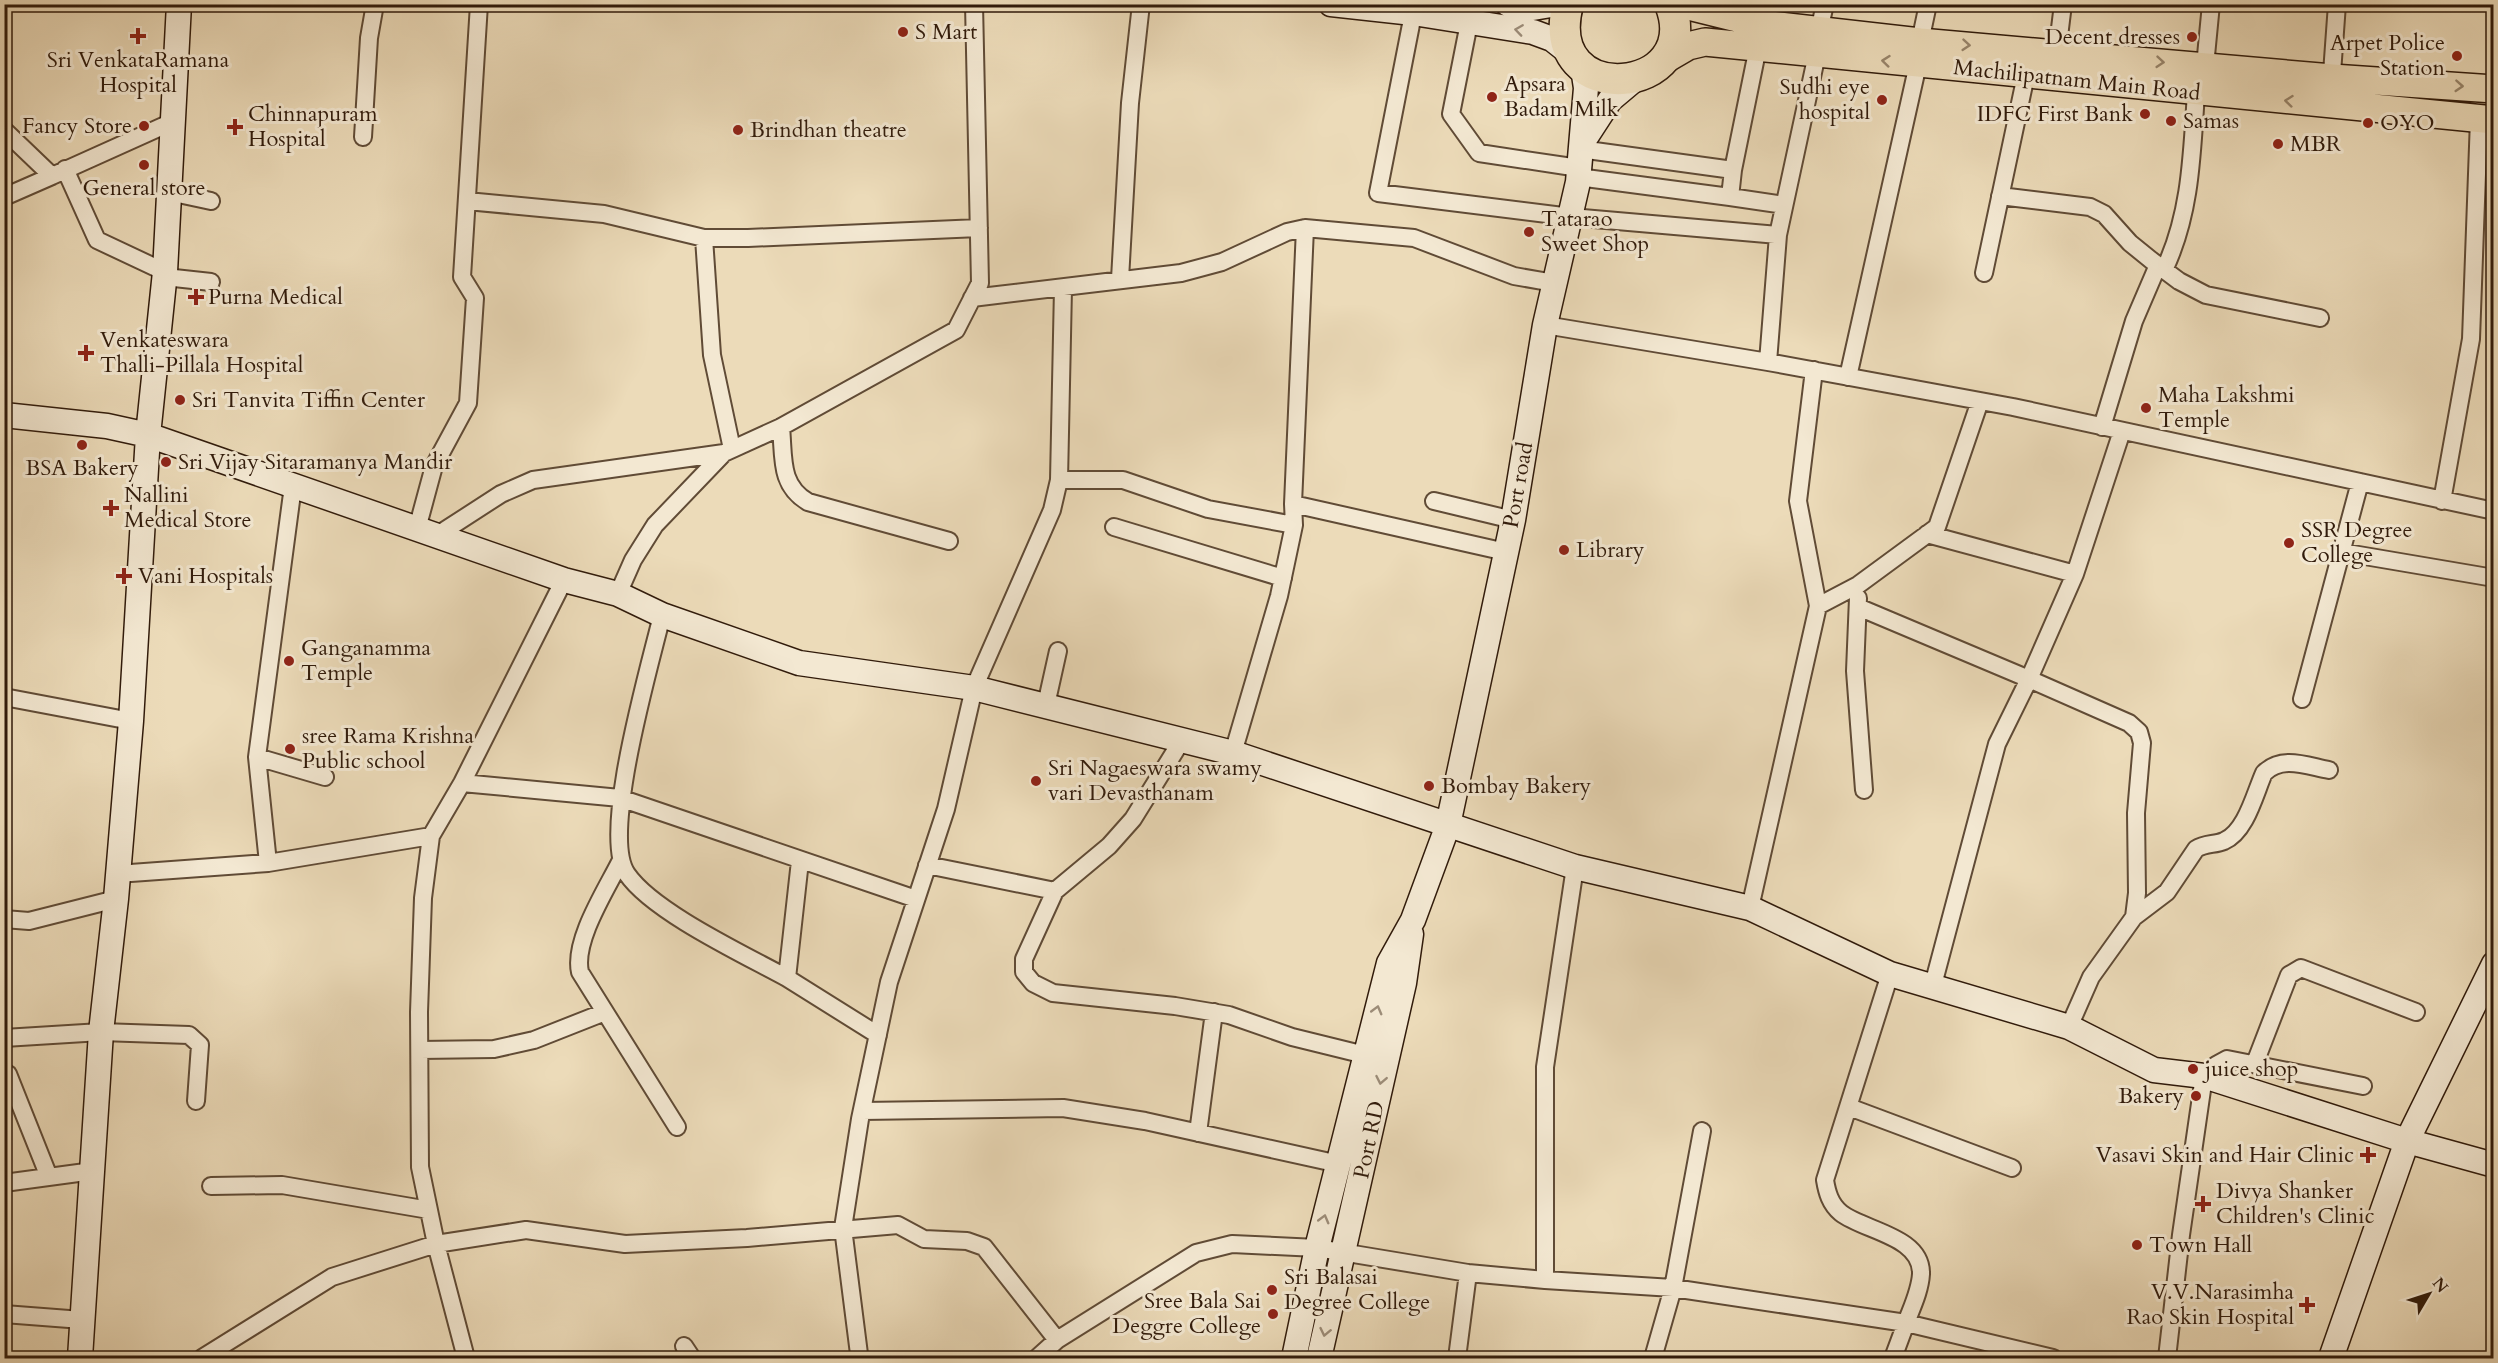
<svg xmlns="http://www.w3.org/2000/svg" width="2498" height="1363" font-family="Cardo,serif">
	<rect width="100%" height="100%" fill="#ecdbb9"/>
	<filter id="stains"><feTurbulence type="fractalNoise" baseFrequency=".00333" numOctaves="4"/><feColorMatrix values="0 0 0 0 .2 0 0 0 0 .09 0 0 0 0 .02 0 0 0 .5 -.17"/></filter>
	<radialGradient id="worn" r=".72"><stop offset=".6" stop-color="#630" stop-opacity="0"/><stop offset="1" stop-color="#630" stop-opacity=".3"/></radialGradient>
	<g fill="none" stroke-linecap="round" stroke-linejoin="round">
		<g stroke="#604b36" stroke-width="20">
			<path id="street" d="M1415 4 1378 193 1571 217 1778 235
				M1469 23 1451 114 1479 153 1579 168
				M1761 24 1766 4
				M1819 31 1825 4
				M1920 42 1928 4
				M2057 53 2063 4
				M2205 66 2211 4
				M2331 87 2337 4
				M4 130 52 176 172 122
				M363 137 369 38 375 4
				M1580 149 1733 170
				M65 169 97 240 165 272
				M1578 177 1730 197 1733 170 1758 47
				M169 192 211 201
				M2000 196 2090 207 2104 214 2130 243 2151 260 2179 281 2206 295 2320 318
				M4 197 52 176
				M1730 197 1784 205
				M467 201 604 214 704 238H748L979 228
				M1305 228 1293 504 1506 552
				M704 238 712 355 732 449
				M2164 270C2191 214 2192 153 2196 92
				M1984 273 2026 75
				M165 277 211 282
				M1120 279 1130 103 1141 4
				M972 298 1181 273 1222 262 1287 232 1305 228 1414 238 1514 276 1554 283
				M1545 325 1768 362 2013 407 2494 511
				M1768 362 1778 235 1817 54
				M1848 377 1918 64
				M781 427C784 457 779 485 808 502L949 541
				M2102 427 2134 321 2158 265
				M724 453 781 427 956 330 980 283 974 4
				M1059 480H1123L1208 509 1294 525
				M293 486 257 757 325 777
				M1434 501 1513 520
				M2442 501 2471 339 2479 119
				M1114 527 1283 578
				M417 529 434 466 468 403 475 298 462 277 479 4
				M1927 534 2075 574
				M436 536 501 494 533 480 724 453 655 525 633 560 618 594
				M2341 552 2494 578
				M1858 598 1855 671 1864 790
				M1818 606 1858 585 1937 527 1980 401
				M1858 607 2029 679 1997 744 1933 985
				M662 615C650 666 600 835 627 874 653 912 745 955 787 978L800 861
				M4 697 131 721
				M2302 699 2360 482
				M1046 705 1058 651
				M1182 740 1133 819 1109 846 1055 891 1024 959V972L1033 983 1053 993 1175 1006 1229 1015 1292 1037 1365 1055
				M1233 753 1279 596 1294 525 1293 504
				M257 757 268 863
				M462 783 620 798 916 899
				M620 862C606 890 573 941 580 972L677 1127
				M927 865 1055 891
				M1575 867 1545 1067V1280L1673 1288 1906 1323 1893 1358
				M117 874 268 863 431 836
				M1750 908 1818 606 1798 501 1814 370
				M2134 917 2167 892 2196 849C2205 843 2215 845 2224 841 2246 832 2255 793 2264 773 2282 755 2307 766 2329 770
				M4 919 29 921 116 899
				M1890 974 1825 1180C1827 1192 1830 1204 1841 1213 1864 1231 1922 1236 1921 1274 1920 1291 1912 1307 1906 1323L2053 1358
				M787 978 878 1035
				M2069 1027 2091 977 2134 917 2137 893 2136 813 2142 743 2139 732 2129 723 2029 679 2075 574 2122 431
				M4 1038 101 1032 189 1035 200 1045 196 1101
				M420 1050 494 1049 534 1040 605 1012
				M2255 1063 2289 975 2301 968 2416 1012
				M8 1074 49 1177
				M2208 1078 2216 1065 2227 1059 2363 1086
				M1849 1107 2012 1168
				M862 1111 1063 1108 1145 1121 1339 1164
				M1198 1133 1214 1012
				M4 1183 93 1171
				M211 1186 282 1185 429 1210
				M4 1314 82 1320
				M684 1346 692 1358
				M202 1358 332 1277 436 1244 420 1167 419 1012 423 898 431 836 462 783 564 580
				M466 1358 436 1244 526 1230 625 1244 747 1238 898 1225 924 1239 967 1241 984 1247 1057 1340
				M856 1358 859 1354 843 1228 860 1119 889 982 946 809 974 688 1052 510 1059 480 1063 288
				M1037 1358 1057 1340 1196 1253 1232 1244 1317 1248 1468 1273 1545 1280
				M1457 1358 1468 1273
				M1653 1358 1673 1288 1702 1131
				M2167 1358 2181 1235 2204 1076"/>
		</g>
		<g stroke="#311b0b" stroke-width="27">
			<path id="secondary" d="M1331 4 1413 13 1533 32 1552 39 1571 54
				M1508 4 1533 8 1557 4
				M1584 140 1610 100 1635 79
				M4 415 107 426 148 435 564 580 618 594 662 615 799 663 974 688 1233 753 1575 867 1750 908 1890 974 2069 1027 2154 1070 2204 1076 2407 1141 2494 1165
				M80 1358 101 1032 116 899 131 721 148 435 165 272 179 4
				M1294 1358 1317 1248 1389 963 1413 920 1448 825 1513 520 1545 325 1578 182 1586 88 1583 68
				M1319 1358 1404 983 1411 934
				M2331 1358 2407 1141 2494 964"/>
		</g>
		<g stroke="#311b0b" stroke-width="30">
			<path id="primary" d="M1680 4 1761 24 1920 42 2332 78 2494 89
				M1664 60 1688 46 1705 42 2494 120"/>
		</g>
		<g stroke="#311b0b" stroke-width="33">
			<path id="highway" d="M1568 4C1540 112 1706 96 1670 4"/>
		</g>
		<use href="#street" stroke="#f3e8d2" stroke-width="16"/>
		<use href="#secondary" stroke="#f3e8d2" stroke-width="24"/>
		<use href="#primary" stroke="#ecdbb9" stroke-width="27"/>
		<use href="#highway" stroke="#ecdbb9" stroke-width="30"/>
	</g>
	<defs><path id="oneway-chevron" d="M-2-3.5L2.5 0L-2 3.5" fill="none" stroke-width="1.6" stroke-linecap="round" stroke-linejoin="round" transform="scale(1.5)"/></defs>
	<g stroke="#9c8c78">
		<use href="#oneway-chevron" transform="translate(1519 30) rotate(-172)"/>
		<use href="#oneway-chevron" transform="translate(1377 1010) rotate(-75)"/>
		<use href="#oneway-chevron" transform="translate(1381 1080) rotate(101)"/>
		<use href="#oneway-chevron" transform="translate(1324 1219) rotate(-75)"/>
		<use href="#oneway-chevron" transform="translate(1325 1332) rotate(102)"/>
	</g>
	<g stroke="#98856b">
		<use href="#oneway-chevron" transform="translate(1966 45) rotate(5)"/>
		<use href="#oneway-chevron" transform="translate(1886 61) rotate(-174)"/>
		<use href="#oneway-chevron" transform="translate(2160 62) rotate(5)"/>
		<use href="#oneway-chevron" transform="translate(2459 86) rotate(4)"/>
		<use href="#oneway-chevron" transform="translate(2289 101) rotate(-174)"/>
	</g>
	<g fill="#8f2418" stroke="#f3e8d2" stroke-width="2">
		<circle cx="903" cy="32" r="6"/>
		<path d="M135 27h6v6h6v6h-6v6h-6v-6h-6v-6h6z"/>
		<circle cx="2192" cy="37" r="6"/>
		<circle cx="2457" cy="56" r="6"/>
		<circle cx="1492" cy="97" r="6"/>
		<circle cx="1882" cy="100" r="6"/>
		<circle cx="2145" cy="114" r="6"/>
		<circle cx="2171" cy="121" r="6"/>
		<circle cx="2368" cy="123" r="6"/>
		<circle cx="144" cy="126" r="6"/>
		<path d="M232 118h6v6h6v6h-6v6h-6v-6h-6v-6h6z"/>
		<circle cx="738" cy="130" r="6"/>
		<circle cx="2278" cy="144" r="6"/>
		<circle cx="144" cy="165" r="6"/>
		<circle cx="1529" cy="232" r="6"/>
		<path d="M193 288h6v6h6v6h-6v6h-6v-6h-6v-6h6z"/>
		<path d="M83 344h6v6h6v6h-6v6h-6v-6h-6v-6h6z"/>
		<circle cx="180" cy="400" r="6"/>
		<circle cx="2146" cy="408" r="6"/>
		<circle cx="82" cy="445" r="6"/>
		<circle cx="166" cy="462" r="6"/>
		<path d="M108 499h6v6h6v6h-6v6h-6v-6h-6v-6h6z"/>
		<circle cx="2289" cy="543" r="6"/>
		<circle cx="1564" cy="550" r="6"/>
		<path d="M121 567h6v6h6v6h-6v6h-6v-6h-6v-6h6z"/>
		<circle cx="289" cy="661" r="6"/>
		<circle cx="290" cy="749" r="6"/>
		<circle cx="1036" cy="781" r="6"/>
		<circle cx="1429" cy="786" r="6"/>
		<circle cx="2193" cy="1069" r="6"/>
		<circle cx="2196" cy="1096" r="6"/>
		<path d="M2365 1146h6v6h6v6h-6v6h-6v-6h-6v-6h6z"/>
		<path d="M2200 1195h6v6h6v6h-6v6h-6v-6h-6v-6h6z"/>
		<circle cx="2137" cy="1245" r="6"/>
		<circle cx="1272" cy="1290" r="6"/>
		<path d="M2304 1296h6v6h6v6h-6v6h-6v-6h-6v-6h6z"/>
		<circle cx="1273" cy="1314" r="6"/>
	</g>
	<g text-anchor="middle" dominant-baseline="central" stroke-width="6" stroke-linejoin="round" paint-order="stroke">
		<g font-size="22" fill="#311b0b" stroke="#f3e8d2" text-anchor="start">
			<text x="915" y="32">S Mart</text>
			<text x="2180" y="37" text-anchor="end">Decent dresses</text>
			<text x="2445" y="43" text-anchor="end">Arpet Police<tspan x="2445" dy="25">Station</tspan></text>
			<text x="138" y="60" text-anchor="middle">Sri VenkataRamana<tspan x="138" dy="25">Hospital</tspan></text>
			<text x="1504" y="84">Apsara<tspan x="1504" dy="25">Badam Milk</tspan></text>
			<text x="1870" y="87" text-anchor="end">Sudhi eye<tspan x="1870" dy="25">hospital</tspan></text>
			<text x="248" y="114">Chinnapuram<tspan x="248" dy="25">Hospital</tspan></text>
			<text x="2133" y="114" text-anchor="end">IDFC First Bank</text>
			<text x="2183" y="121">Samas</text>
			<text x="2380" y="123">OYO</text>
			<text x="132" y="126" text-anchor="end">Fancy Store</text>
			<text x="750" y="130">Brindhan theatre</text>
			<text x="2290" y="144">MBR</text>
			<text x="144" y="188" text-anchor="middle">General store</text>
			<text x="1541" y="219">Tatarao<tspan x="1541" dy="25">Sweet Shop</tspan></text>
			<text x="208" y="297">Purna Medical</text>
			<text x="100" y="340">Venkateswara<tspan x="100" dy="25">Thalli-Pillala Hospital</tspan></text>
			<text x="2158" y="395">Maha Lakshmi<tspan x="2158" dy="25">Temple</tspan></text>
			<text x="192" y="400">Sri Tanvita Tiffin Center</text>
			<text x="178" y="462">Sri Vijay Sitaramanya Mandir</text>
			<text x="82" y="468" text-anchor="middle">BSA Bakery</text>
			<text x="124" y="495">Nallini<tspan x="124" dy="25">Medical Store</tspan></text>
			<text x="2301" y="530">SSR Degree<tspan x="2301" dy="25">College</tspan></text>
			<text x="1576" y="550">Library</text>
			<text x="138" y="576">Vani Hospitals</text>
			<text x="301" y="648">Ganganamma<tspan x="301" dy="25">Temple</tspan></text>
			<text x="302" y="736">sree Rama Krishna<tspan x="302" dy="25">Public school</tspan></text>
			<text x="1048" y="768">Sri Nagaeswara swamy<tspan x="1048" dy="25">vari Devasthanam</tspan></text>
			<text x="1441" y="786">Bombay Bakery</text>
			<text x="2205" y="1069">juice shop</text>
			<text x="2184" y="1096" text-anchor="end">Bakery</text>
			<text x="2354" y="1155" text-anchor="end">Vasavi Skin and Hair Clinic</text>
			<text x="2216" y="1191">Divya Shanker<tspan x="2216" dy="25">Children's Clinic</tspan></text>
			<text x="2149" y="1245">Town Hall</text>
			<text x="1284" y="1277">Sri Balasai<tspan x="1284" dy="25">Degree College</tspan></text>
			<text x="2294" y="1292" text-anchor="end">V.V.Narasimha<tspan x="2294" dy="25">Rao Skin Hospital</tspan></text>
			<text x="1261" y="1301" text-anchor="end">Sree Bala Sai<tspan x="1261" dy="25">Deggre College</tspan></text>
		</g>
		<g font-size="22" fill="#311b0b" stroke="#f3e8d2">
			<text transform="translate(2077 80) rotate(6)">Machilipatnam Main Road</text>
			<text transform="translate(1518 485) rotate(-80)">Port road</text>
			<text transform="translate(1369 1140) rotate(-78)">Port RD</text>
		</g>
	</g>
	<rect width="2498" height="1363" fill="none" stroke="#ecdbb9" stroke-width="24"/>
	<rect x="6" y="6" width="2486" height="1351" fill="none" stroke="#311b0b" stroke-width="3"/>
	<rect x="12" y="12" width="2474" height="1339" fill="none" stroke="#311b0b" stroke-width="1.5"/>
	<g transform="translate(2429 1294) rotate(51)" stroke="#f3e8d2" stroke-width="4.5" paint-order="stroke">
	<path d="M0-4.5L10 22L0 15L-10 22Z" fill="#311b0b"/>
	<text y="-9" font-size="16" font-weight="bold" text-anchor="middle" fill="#311b0b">N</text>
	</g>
	<rect width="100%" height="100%" filter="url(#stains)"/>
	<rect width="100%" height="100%" fill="url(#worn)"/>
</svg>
